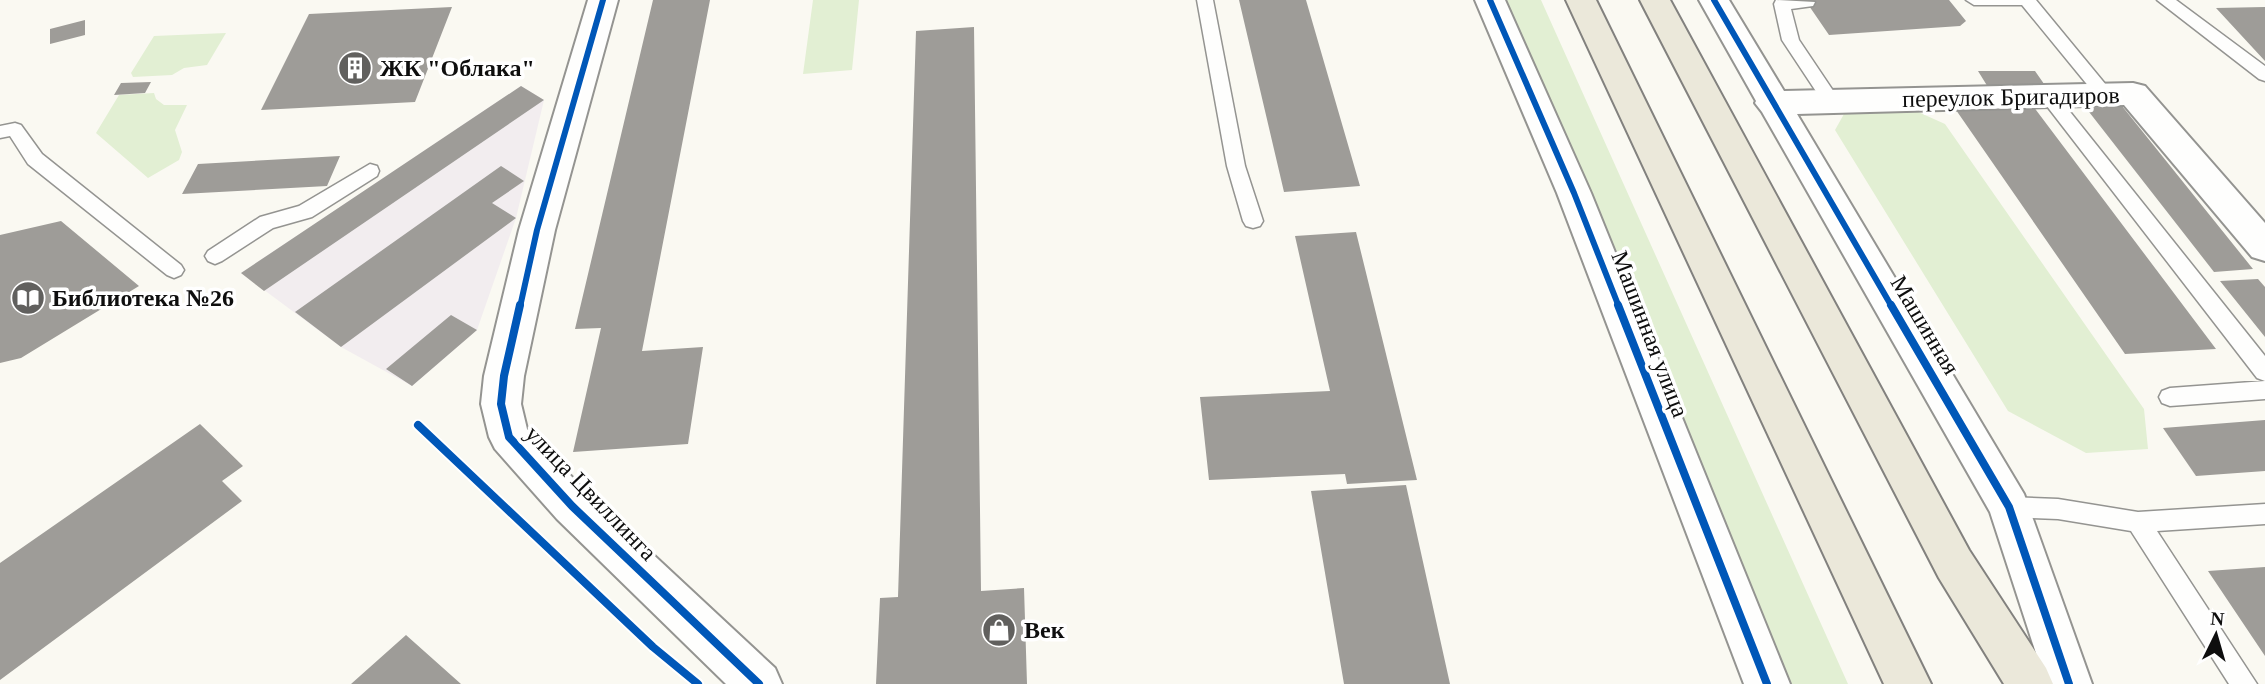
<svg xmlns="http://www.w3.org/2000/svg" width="2265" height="684" font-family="Georgia,serif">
	<rect width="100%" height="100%" fill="#faf9f2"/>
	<path fill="#f2edef" d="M521 86 544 100 516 218 477 330 412 386 341 347 241 273Z"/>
	<path fill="#e2efd3" d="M813 0H859L852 70 803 74Z
		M1500 0H1541L1848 684H1790Z
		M226 33 207 65 184 68 172 75 133 77 131 73 154 36Z
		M154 93 156 99 164 105H187L175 130 182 152 179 160 148 178 96 133 119 95Z
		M1877 108 1916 111 1945 124 2144 409 2148 449 2086 453 2008 411 1835 130 1844 114Z"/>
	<path fill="#9e9c98" d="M653 0H710L642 351 703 347 688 444 573 452 601 328 575 329Z
		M1239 0H1306L1360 186 1284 192Z
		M1805 0H1949L1966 21 1960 26 1829 35Z
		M452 7 415 102 261 110 309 14Z
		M2265 7V61L2216 8Z
		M85 20V35L50 44V29Z
		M974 27 981 591 1024 588 1027 684H876L880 598 898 597 916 31Z
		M1978 71H2035L2049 91 1991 92Z
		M151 82 145 93 114 95 121 83Z
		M521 86 544 100 264 291 241 273Z
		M2033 106 2216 349 2125 354 1956 110Z
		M2122 106 2253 269 2214 272 2086 108Z
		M340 156 327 186 182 194 198 164Z
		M501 166 524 181 492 203 516 218 341 347 295 312Z
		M61 221 139 286 21 358 0 363V235Z
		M1356 232 1417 480 1347 484 1345 474 1209 480 1200 397 1330 391 1295 236Z
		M2258 279 2265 287V337L2220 281Z
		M451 315 477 330 412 386 386 369Z
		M2265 420V471L2196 476 2163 428Z
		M200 424 243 466 222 481 242 501 0 680V563Z
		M1406 485 1450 684H1344L1311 491Z
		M2265 567V656L2208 571Z
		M406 635 461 684H351Z"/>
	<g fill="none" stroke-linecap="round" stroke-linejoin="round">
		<g stroke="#949491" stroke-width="3">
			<path id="service" d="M1197 0H1213L1245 166 1263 221 1260 226 1253 228 1246 226 1243 221 1227 166Z
				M1776 0 1815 2 1813 6 1791 9 1799 40 1840 101 1837 105H1825L1782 40 1774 4Z
				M1966 0H2036L2111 91 2114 95 2111 99H2099L2022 5H1974Z
				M2157 0H2176L2265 66V81L2259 79Z
				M2049 91 2055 93 2265 356V381L2257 378 2043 101 2040 97 2043 93Z
				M15 123 21 125 42 154 181 265 184 270 181 275 174 278 167 275 28 164 10 136 0 138V126Z
				M370 164 377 166 379 171 377 176 312 217 273 228 222 261 215 264 208 261 205 256 208 251 260 217 299 206Z
				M2265 381V399L2170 406 2162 403 2159 397 2162 391 2170 388Z
				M2009 497 2058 499 2138 512 2265 504V524L2157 531 2257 684H2229L2131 531 2058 519 2009 517 2001 514 1997 507 2001 500Z"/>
		</g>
		<g stroke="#949491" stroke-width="4">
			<path id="minor" d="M588 0H618L555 230 524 376 521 404 527 429 587 493 775 668 782 684H726L557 519 495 449 489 437 481 404 484 376 519 230Z
				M1475 0H1505L1591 193 1790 684H1744L1557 193Z
				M1699 0H1729L1784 91 2133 83 2145 86 2265 223V261L2252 257 2124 105 1797 114 2024 494 2092 684H2046L1990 512 1762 112 1755 103 1756 101Z"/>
		</g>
		<g stroke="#82817e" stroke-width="4">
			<path id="primary" d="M1566 0H1596L1931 684H1884Z
				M1640 0H1670L1969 550 2046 668 2053 684H2004L1939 578Z"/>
		</g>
		<use href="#service" fill="#fefefd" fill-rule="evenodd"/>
		<use href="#minor" fill="#fefefd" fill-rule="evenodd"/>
		<use href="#primary" fill="#ebe8da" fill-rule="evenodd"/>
		<g stroke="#fff" stroke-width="10">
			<path id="cycleway-far1" d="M1490 0 1574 193 1619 307
				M1714 0 1892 307
				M520 307 537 230 603 0"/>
		</g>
		<g stroke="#fff" stroke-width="12">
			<path id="cycleway" d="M520 305 504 376 501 404 509 437 572 506 759 684
				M1618 305 1767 684
				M1891 305 2009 507 2069 684
				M418 425 653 647 698 684"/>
		</g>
		<use href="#cycleway-far1" stroke="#0057b8" stroke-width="6"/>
		<use href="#cycleway" stroke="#0057b8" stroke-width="8"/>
	</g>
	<defs>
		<g id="building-disc" transform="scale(1.75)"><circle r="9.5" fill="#61605e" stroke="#fff"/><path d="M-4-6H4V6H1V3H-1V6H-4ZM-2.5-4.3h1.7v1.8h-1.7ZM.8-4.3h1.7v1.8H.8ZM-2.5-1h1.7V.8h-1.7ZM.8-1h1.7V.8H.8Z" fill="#fff"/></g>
		<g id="library-disc" transform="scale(1.75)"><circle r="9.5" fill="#61605e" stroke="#fff"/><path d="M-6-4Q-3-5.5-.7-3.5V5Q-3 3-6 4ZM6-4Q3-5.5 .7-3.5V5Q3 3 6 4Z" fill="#fff"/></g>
		<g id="shop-disc" transform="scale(1.75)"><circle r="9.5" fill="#61605e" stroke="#fff"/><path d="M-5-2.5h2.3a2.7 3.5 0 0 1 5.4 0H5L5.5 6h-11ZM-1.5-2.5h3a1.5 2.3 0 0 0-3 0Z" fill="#fff"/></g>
	</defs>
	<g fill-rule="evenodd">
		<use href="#building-disc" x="355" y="68"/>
		<use href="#library-disc" x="28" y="298"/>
		<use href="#shop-disc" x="999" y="630"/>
	</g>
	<g text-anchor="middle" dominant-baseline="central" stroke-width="7" stroke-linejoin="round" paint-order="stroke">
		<g font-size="24" font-weight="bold" fill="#0e0e0e" stroke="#fff" text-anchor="start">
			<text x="380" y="68">ЖК "Облака"</text>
			<text x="52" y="298">Библиотека №26</text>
			<text x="1024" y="630">Век</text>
		</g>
		<g font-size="24" fill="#0e0e0e" stroke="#fff">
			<text transform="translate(2011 97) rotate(-1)">переулок Бригадиров</text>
			<text transform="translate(1925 325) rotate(59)">Машинная</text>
			<text transform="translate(1650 334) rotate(69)">Машинная улица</text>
			<text transform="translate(591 493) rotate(46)">улица Цвиллинга</text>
		</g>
	</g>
	<g transform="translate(2216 635) rotate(5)" stroke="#ffffff" stroke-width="5" paint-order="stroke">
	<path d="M0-5L12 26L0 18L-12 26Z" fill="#0e0e0e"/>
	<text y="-10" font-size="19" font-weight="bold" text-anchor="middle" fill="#0e0e0e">N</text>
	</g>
</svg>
